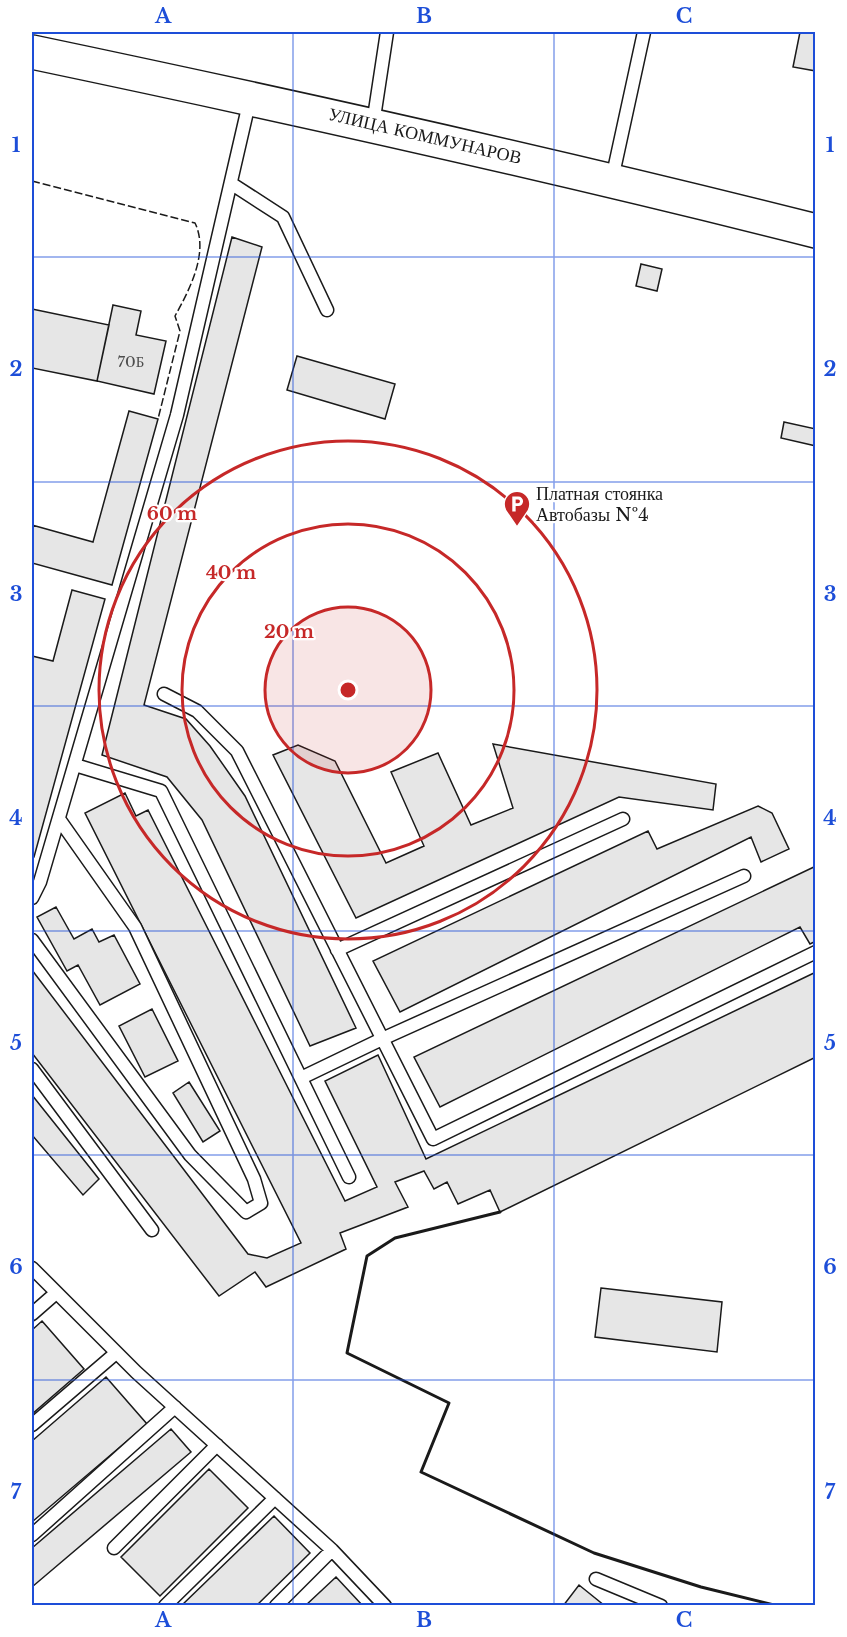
<svg xmlns="http://www.w3.org/2000/svg" width="847" height="1637" font-family="'Libre Baskerville',serif">
	<rect width="100%" height="100%" fill="#fff"/>
	<path fill="#e6e6e6" stroke="#1a1a1a" stroke-width="1.5" d="M800 32H816V71L793 67Z
		M232 237 262 247 144 705 186 719 210 746 245 796 356 1028 310 1046 202 820 167 777 102 755Z
		M641 264 662 269 657 291 636 286Z
		M113 305 141 311 136 335 166 341 154 394 97 381Z
		M32 309 109 325 97 381 32 368Z
		M297 356 395 384 385 419 287 390Z
		M129 411 158 419 112 585 32 563V525L93 542Z
		M784 422 816 429V446L781 438Z
		M72 590 105 599 34 857H32V656L53 661Z
		M493 744 716 784 713 810 619 797 356 918 273 755 298 745 335 761 386 863 424 846 391 772 438 753 471 825 513 808Z
		M125 793 136 816 148 810 345 1201 377 1187 325 1081 378 1055 426 1159 816 972V1057L500 1212 490 1190 458 1204 447 1182 434 1189 424 1171 395 1182 408 1207 340 1233 346 1249 266 1287 255 1272 219 1296 32 1053V970L248 1254 267 1258 301 1243 85 813Z
		M758 806 772 813 789 849 761 862 751 837 400 1012 373 961 648 831 657 849Z
		M816 866V941L810 944 800 927 440 1107 414 1057Z
		M56 907 74 939 92 929 99 942 114 935 140 984 100 1005 78 965 67 971 37 917Z
		M152 1009 178 1061 145 1077 119 1026Z
		M189 1082 220 1131 203 1142 173 1093Z
		M32 1095 99 1179 83 1195 32 1135Z
		M601 1288 722 1302 717 1352 595 1337Z
		M42 1321 84 1369 32 1414V1330Z
		M106 1377 147 1424 32 1522V1441Z
		M171 1429 191 1452 32 1587V1548Z
		M209 1469 248 1508 160 1596 121 1557Z
		M274 1516 310 1553 256 1606H181Z
		M336 1577 363 1606H305Z
		M579 1585 605 1606H563Z"/>
	<g fill="none" stroke-linecap="round" stroke-linejoin="round">
		<g stroke="#1a1a1a" stroke-width="15">
			<path id="service" d="M373 124 387 32
				M612 179 644 32
				M232 184 283 217 327 310
				M164 694 197 711 237 751 433 1139 816 952
				M75 765 161 791 349 1177
				M32 898 40 882 177 415 250 99
				M32 940 190 1155 246 1212 261 1203 254 1179 135 927 59 819
				M337 950 623 819
				M32 1069 152 1230
				M301 1078 382 1039 744 876
				M32 1268 136 1372 332 1550 385 1606
				M32 1314 56 1293
				M32 1425 116 1353
				M32 1535 175 1407
				M114 1548 217 1445
				M596 1579 661 1606
				M165 1606 275 1498
				M276 1606 332 1550"/>
		</g>
		<g stroke="#1a1a1a" stroke-width="36">
			<path id="secondary" d="M32 52C294 107 555 165 816 231"/>
		</g>
		<use href="#service" stroke="#fff" stroke-width="12"/>
		<use href="#secondary" stroke="#fff" stroke-width="33"/>
		<path stroke="#1a1a1a" stroke-width="1.5" stroke-dasharray="8 3" stroke-linecap="butt" d="M32 181 195 223C209 252 190 289 175 316L180 331 158 419"/>
		<path stroke="#1a1a1a" stroke-width="3" d="M500 1212 395 1238 367 1256 347 1353 449 1403 421 1472 594 1553 701 1587 778 1606"/>
	</g>
	<path fill="none" stroke="#1d4ed8" stroke-width="1.5" stroke-opacity="0.55" d="M293 32V1606M554 32V1606M32 257H816M32 482H816M32 706H816M32 931H816M32 1155H816M32 1380H816"/>
	<circle cx="348" cy="690" r="83" fill="#c62828" fill-opacity=".12"/>
	<g fill="none" stroke="#c62828" stroke-width="3">
		<circle cx="348" cy="690" r="83"/>
		<circle cx="348" cy="690" r="166"/>
		<circle cx="348" cy="690" r="249"/>
	</g>
	<defs>
		<g id="parking-pin" transform="scale(1.35)"><path d="M0 17L-7.5 6A9.5 9.5 0 1 1 7.5 6Z" fill="#c62828" stroke="#fff"/><path d="M-3.5-5.5H1a3.5 3.5 0 0 1 0 7H-1V5.5H-3.5ZM-1-3.4V-.6H.8a1.4 1.4 0 0 0 0-2.8Z" fill="#fff"/></g>
	</defs>
	<g fill-rule="evenodd">
		<use href="#parking-pin" x="517" y="504"/>
	</g>
	<g text-anchor="middle" dominant-baseline="central" stroke-width="4.5" stroke-linejoin="round" paint-order="stroke">
		<g font-size="15" fill="#4d4d4d">
			<text x="131" y="361">70Б</text>
		</g>
		<g font-size="18" fill="#1a1a1a" stroke="#fff">
			<text transform="translate(425 136) rotate(13)">УЛИЦА КОММУНАРОВ</text>
		</g>
		<g font-size="18" fill="#1a1a1a" stroke="#fff" text-anchor="start">
			<text x="536" y="494">Платная стоянка<tspan x="536" dy="21">Автобазы №4</tspan></text>
		</g>
	</g>
	<circle cx="348" cy="690" r="9" fill="#c62828" stroke="#fff" stroke-width="3"/>
	<g font-size="18" text-anchor="middle" font-weight="bold" fill="#c62828" stroke="#fff" stroke-width="4.5" stroke-linejoin="round" paint-order="stroke">
		<text x="172" y="520">60 m</text>
		<text x="231" y="579">40 m</text>
		<text x="289" y="638">20 m</text>
	</g>
	<rect width="847" height="1637" fill="none" stroke="#ffffff" stroke-width="66"/>
	<rect x="33" y="33" width="781" height="1571" fill="none" stroke="#1d4ed8" stroke-width="2"/>
	<g font-size="20" text-anchor="middle" font-weight="bold" fill="#1d4ed8">
		<text x="163" y="23">A</text>
		<text x="424" y="23">B</text>
		<text x="684" y="23">C</text>
		<text x="16" y="152">1</text>
		<text x="830" y="152">1</text>
		<text x="16" y="376">2</text>
		<text x="830" y="376">2</text>
		<text x="16" y="601">3</text>
		<text x="830" y="601">3</text>
		<text x="16" y="825">4</text>
		<text x="830" y="825">4</text>
		<text x="16" y="1050">5</text>
		<text x="830" y="1050">5</text>
		<text x="16" y="1274">6</text>
		<text x="830" y="1274">6</text>
		<text x="16" y="1499">7</text>
		<text x="830" y="1499">7</text>
		<text x="163" y="1627">A</text>
		<text x="424" y="1627">B</text>
		<text x="684" y="1627">C</text>
	</g>
</svg>
